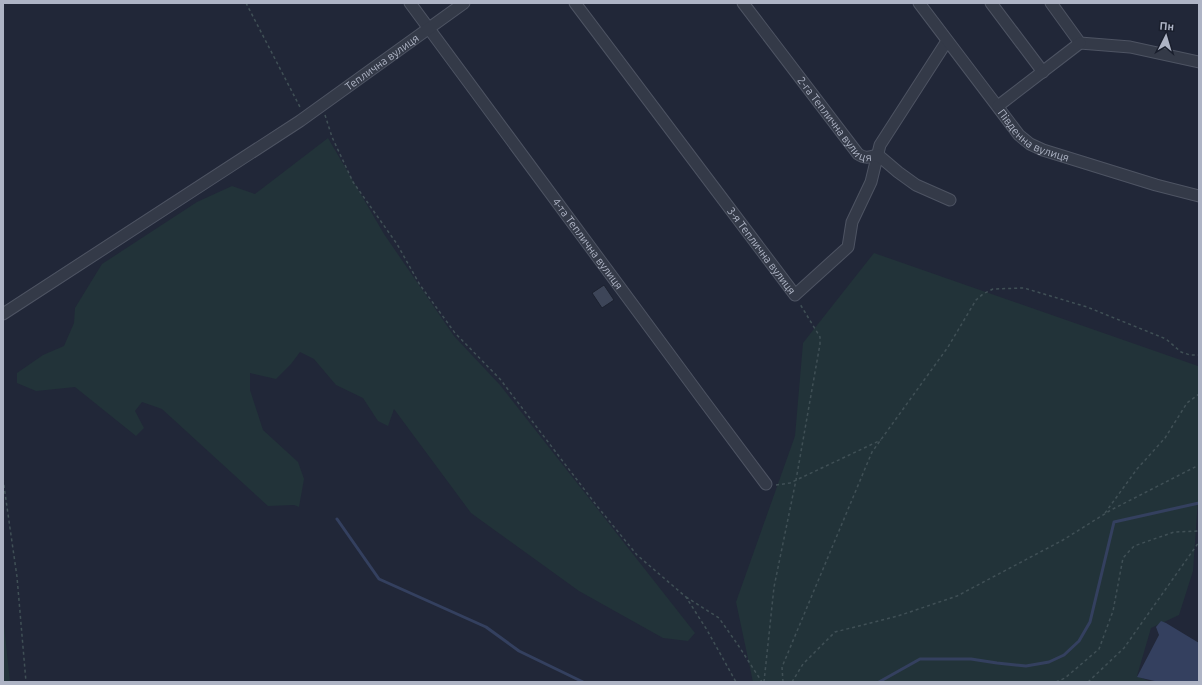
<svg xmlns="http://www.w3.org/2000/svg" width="1202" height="685" font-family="Ubuntu,sans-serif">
	<rect width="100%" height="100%" fill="#212738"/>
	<path fill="#223339" d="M328 138 384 234 454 336 500 385 695 633 688 641 663 638 579 591 471 513 394 409 388 426 378 421 363 398 336 385 314 359 300 352 291 364 276 379 250 373V390L263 430 298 462 304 479 299 507 294 505 268 506 162 409 142 402 135 411 144 428 136 436 75 387 36 391 17 383V373L43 355 64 346 74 323 75 308 102 264 197 202 232 186 255 194Z
		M874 253 1198 366 1199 485 1193 571 1179 615 1151 628 1137 676 1151 682H753L736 602 795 436 803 343Z
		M3 616 10 682H3Z"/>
	<path fill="#34405f" d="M1161 621 1166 623 1199 643V682H1159L1137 677 1159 635 1156 627Z"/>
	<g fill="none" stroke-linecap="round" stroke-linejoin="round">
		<path stroke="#34405f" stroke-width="3" d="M337 519 379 579 486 627 519 651 583 682
			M879 682 920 659H971L997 663 1026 666 1049 662 1064 655 1079 641 1090 622 1114 522 1199 503"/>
	</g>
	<path fill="#3d4558" stroke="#1c212f" d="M604 285 614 300 602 308 592 293Z"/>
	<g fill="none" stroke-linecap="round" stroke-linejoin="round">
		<g stroke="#4e5463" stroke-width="13">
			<g id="street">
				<path id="s1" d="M410 3 701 397 766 484"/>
				<path id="s2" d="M575 3 795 295 848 247 852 222 871 182 880 145 947 41"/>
				<path id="s3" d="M743 3 858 154C865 159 870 157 878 155L898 172 916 185 950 200"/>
				<path id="s4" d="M919 3 1019 135 1030 144 1043 150 1156 185 1199 196"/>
				<path d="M991 3 1043 72"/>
				<path d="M1051 3 1080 43 1130 47 1199 62"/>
				<path d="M998 106 1080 43"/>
				<path id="s5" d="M3 314 300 121 464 3"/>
			</g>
		</g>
		<path stroke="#405056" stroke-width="1.5" stroke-dasharray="3 3" stroke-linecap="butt" d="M246 3 301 109
			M325 115 332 137 353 182 397 244 420 285 455 333 500 379 597 506 637 555 686 597 707 630 736 682
			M3 479 17 577 26 682
			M776 485 790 483 881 440
			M1105 513 1137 469 1165 438 1187 403 1199 394
			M686 597 719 618 738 645 762 682
			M764 682 774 587 796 480 820 344V337L800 304
			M783 682 782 667 872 452 948 347 976 300 983 294 993 289 1024 288 1087 307 1166 339 1181 352 1190 355H1199
			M792 682 803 664 835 632 898 616 957 596 1063 540 1111 510 1199 465
			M1056 682 1065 678 1099 649 1113 611 1123 558 1134 546 1174 532 1199 531
			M1088 682 1124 648 1199 542"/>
		<use href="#street" stroke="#343a48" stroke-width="11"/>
	</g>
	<g text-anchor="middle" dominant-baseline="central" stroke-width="4" stroke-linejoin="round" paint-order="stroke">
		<g font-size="11" fill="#aeb4c5" stroke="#1a1f2d">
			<text stroke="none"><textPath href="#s5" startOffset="455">Теплична вулиця</textPath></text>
			<text stroke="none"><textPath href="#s3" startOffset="149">2-га Теплична вулиця</textPath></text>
			<text stroke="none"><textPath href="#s4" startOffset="178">Південна вулиця</textPath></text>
			<text stroke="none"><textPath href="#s1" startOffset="299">4-та Теплична вулиця</textPath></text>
			<text stroke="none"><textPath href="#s2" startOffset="310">3-я Теплична вулиця</textPath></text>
		</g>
	</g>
	<rect width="1202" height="685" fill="none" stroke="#aeb4c5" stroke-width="8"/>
	<g transform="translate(1166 36) rotate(5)" stroke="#1a1f2d" stroke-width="3" paint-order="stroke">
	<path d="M0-3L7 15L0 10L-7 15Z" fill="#aeb4c5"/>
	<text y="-6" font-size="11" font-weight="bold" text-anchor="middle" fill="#aeb4c5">Пн</text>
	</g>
</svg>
